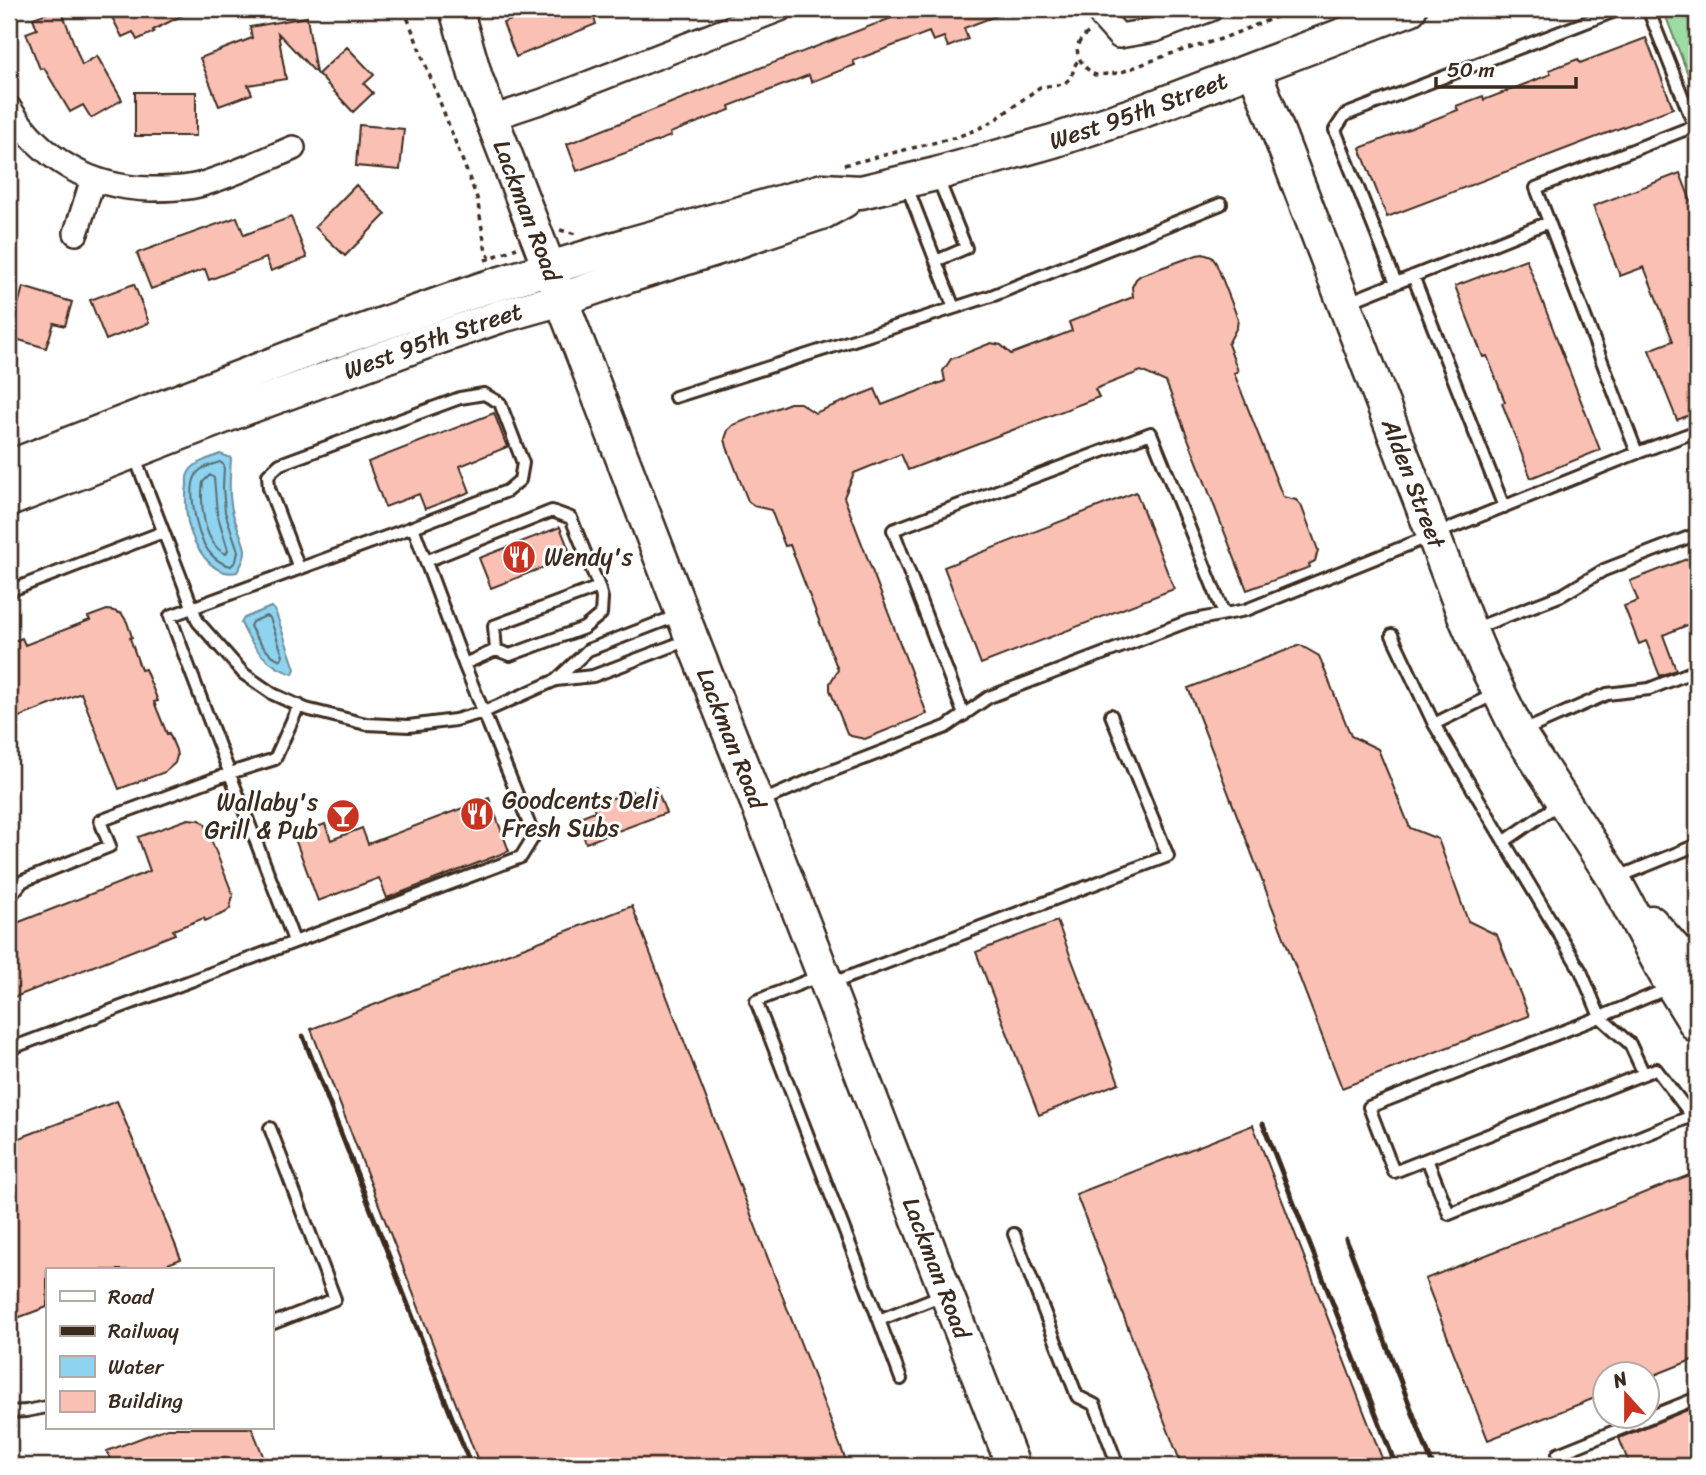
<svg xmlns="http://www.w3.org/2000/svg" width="1706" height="1475" font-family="Sriracha,sans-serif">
	<rect width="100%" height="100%" fill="#fff"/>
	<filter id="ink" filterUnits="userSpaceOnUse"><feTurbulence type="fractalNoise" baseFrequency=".0143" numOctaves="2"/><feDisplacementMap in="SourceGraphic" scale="14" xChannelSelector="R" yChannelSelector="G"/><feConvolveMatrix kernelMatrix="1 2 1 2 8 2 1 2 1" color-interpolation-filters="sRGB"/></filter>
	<g filter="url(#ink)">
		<path fill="#9cdca5" stroke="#6c8362" stroke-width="2" d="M1663 9H1690L1697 17V98Z"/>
		<path fill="#8ed3f0" stroke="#6d8f9c" stroke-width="2" d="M220 454 231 458C230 476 228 496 233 514 235 522 246 546 245 551 245 559 241 566 237 572 211 578 193 544 188 523 186 511 185 497 187 485 187 481 186 477 188 474 193 462 209 459 220 454Z
			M271 607 275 610 295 669 293 674C268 667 251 646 241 623L244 618Z"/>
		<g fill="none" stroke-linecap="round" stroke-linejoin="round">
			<path stroke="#5c6e72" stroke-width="2" d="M220 462 224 465 223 488 225 512 238 551 236 561 231 566C203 560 196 527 193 503 192 495 192 482 196 475 200 467 212 465 220 462Z
				M210 475 214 478 217 513 228 550 226 554C203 544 200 503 203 482Z
				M266 616 270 618 283 656 281 660C267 655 256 639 250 626L252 622Z"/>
		</g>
		<path fill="#fbc0b4" stroke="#3b2a1e" stroke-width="2" d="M58 9H61L82 65 97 56 122 100 91 118 83 105 70 112 44 68 40 69 26 33 37 29 33 18Z
			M108 9H195L153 30 154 32 137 40 133 32 122 37Z
			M540 9H591L596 24 516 57 503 23Z
			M915 9H1011V10L964 28 968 39 948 47 944 37 933 41 929 32 853 61 855 65 811 82 809 75 729 106 730 110 670 133 671 136 577 171 567 144 739 76Z
			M307 17 316 73 278 33 286 79 248 85 252 94 219 106 200 58 252 38 250 27Z
			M1646 38 1673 108 1387 217 1360 148 1458 110 1456 106 1483 96 1484 100 1551 74 1549 70 1578 59 1580 63Z
			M347 47 374 75 364 84 373 93 353 112 318 74Z
			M135 92H196V136H135Z
			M359 125 404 129 400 170 356 166Z
			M1680 173 1697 217V412L1677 420 1649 350 1673 341 1644 267 1620 276 1593 206Z
			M356 185 386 214 345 256 315 227Z
			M237 217 244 235 291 217 307 258 271 271 266 258 209 280 205 269 151 289 137 253Z
			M1203 254 1212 257 1216 263 1238 319 1237 327 1228 344 1238 371 1234 373 1283 497 1296 500 1301 505 1318 550 1315 561 1309 564 1310 567 1247 590 1166 382 1141 371 1095 389 1099 397 908 470 901 454 854 473 844 497 927 714 865 739 851 736 847 733 830 690V683L838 670 790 545 785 546 771 510 754 506 748 501 727 447 725 439 728 430 733 425 790 403H800L815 413 875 389 882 405 945 381 943 371 951 359 991 343 1001 345 1011 354 1072 331 1069 322 1133 297 1132 287 1136 279 1141 275 1197 255Z
			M1526 259 1600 450 1531 478 1502 403 1505 402 1487 356 1483 357 1455 286Z
			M134 284 149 323 106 340 90 300Z
			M23 287 72 302 65 326 54 323 46 348 9 337Z
			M494 413 507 447 460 466 470 492 425 509 419 494 385 507 368 462Z
			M1136 492 1174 589 981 664 944 567Z
			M560 527 569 550 554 556 557 562 491 588 479 558Z
			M1697 555V621L1663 635 1676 670 1660 676 1646 641 1639 644 1624 606 1638 601 1630 581Z
			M107 610 114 611 122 614 127 622 132 637 130 638 141 670 145 669 158 701 154 702 167 734 169 733 176 750 177 756 175 763 165 772 119 789 81 693 9 721V643L22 638 25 645 90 620 88 617Z
			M1300 645 1319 656 1351 736 1378 749 1410 828 1438 839 1468 921 1497 935 1529 1016 1342 1088 1188 688Z
			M656 787 666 813 586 843 577 818 595 811 593 805 632 791 633 796Z
			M489 798 509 851 387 898 379 878 318 901 294 836 325 824 331 840 362 828 368 844Z
			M188 819 200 820 205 824 233 895 230 908 225 913 205 921 204 918 173 930 175 934 15 997 13 992 9 994V926L150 871 138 837Z
			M632 906 848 1466H480L311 1029Z
			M1057 921 1119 1083 1039 1115 976 952Z
			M117 1101 181 1259 152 1270H47V1307L9 1321V1142Z
			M1253 1125 1385 1466H1182L1076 1194Z
			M1697 1172V1358L1647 1378V1374H1605V1394L1488 1440 1425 1279Z
			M1697 1406V1466H1630L1619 1438Z
			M167 1428H252L267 1466H113L107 1451Z"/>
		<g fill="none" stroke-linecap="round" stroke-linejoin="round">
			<g stroke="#3b2a1e" stroke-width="16">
				<path id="lane" d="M1648 9 1697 133
					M906 184 954 308 994 295 1221 204
					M1549 222 1536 188 1694 126
					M936 261 966 248 937 176
					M1413 276 1504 507
					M1396 283 1335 130 1345 115 1620 9
					M675 397 954 308
					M1637 453 1697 431
					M134 455 198 622 244 674 273 694 306 709 366 724 409 726 455 720 484 712 556 680 593 676 688 640
					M426 561 552 511 571 518 599 587 494 626 496 650 464 664
					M299 568 269 488 268 475 280 464 460 398 484 394 500 403 523 463 520 480 507 491 413 527
					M9 591 163 532
					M1473 629 1562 595 1604 570 1697 534
					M1392 635 1434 724 1581 971 1600 1017 1369 1107 1394 1172 1656 1069 1692 1116 1697 1114
					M496 650 510 655 584 628 601 614 602 598 599 587
					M556 680 588 650 679 615
					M964 715 893 530 1151 433 1224 614
					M1434 724 1497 693
					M1523 731 1607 694 1649 689 1697 670
					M760 802 824 774 946 727 989 697 1189 621 1246 610 1637 453 1549 222 1346 303
					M1505 841 1560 803
					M1616 878 1697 845
					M9 898 23 881 110 846 100 821 230 773 275 759 299 705
					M820 976 756 1001 879 1320 945 1294
					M830 984 1168 856 1111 715
					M9 1049 521 857 534 836 464 664 413 527 170 616C210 725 253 832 294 941
					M1644 1074 1630 1044 1600 1017 1671 987
					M270 1128 335 1299 271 1324
					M1427 1159 1449 1214 1692 1116
					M1014 1234 1077 1396 1095 1405 1118 1466
					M879 1320 901 1379
					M9 1412 26 1411 47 1407
					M1563 1466 1558 1454 1697 1398"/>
			</g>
			<g stroke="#3b2a1e" stroke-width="28">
				<path id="street" d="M1099 9 1102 17 1119 36 1155 30 1211 9
					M9 108C42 159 90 188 151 189 166 189 184 189 199 185 231 176 262 161 293 148
					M492 118 543 101 780 9
					M76 233 93 179"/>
			</g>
			<g stroke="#3b2a1e" stroke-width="37">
				<g id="secondary">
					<path id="s1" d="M456 9 476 78 692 639 757 803 1013 1466"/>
					<path id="s2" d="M1254 69 1464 615 1484 662 1519 733 1614 879 1665 974 1697 1026"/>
					<path id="s3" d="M9 467 312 349 481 289 629 244 823 190 861 192 936 174 1053 141 1143 111 1410 9"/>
					<path id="s4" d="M9 500 241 410 429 341 498 317 562 299 626 277 725 246 761 233 824 212 844 201"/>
					<path d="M1651 922 1697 975"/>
				</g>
			</g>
			<path stroke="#3b2a1e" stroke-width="3.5" stroke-dasharray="5 5" stroke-linecap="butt" d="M404 9 477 198 486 252 490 258
				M1088 33C1069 46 1078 64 1095 75L1119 73 1167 55 1221 39 1296 9
				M844 165 957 137 978 129 995 120 1040 87 1064 84 1072 76 1074 67 1078 60
				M560 230 576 234
				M485 260 517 248"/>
			<use href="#lane" stroke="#fff" stroke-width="10"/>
			<use href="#street" stroke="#fff" stroke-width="23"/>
			<use href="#secondary" stroke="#fff" stroke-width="32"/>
			<path stroke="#3b2a1e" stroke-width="5" d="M303 1036 471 1466
				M1263 1124 1396 1466
				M1346 1239 1433 1466"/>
		</g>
	</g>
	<defs>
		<g id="restaurant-disc" transform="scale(1.75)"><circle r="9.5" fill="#c8321e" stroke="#fff"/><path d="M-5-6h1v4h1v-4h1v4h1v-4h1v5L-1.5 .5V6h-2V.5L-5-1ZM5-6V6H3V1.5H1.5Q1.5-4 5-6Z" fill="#fff"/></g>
		<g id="bar-disc" transform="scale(1.75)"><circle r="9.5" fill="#c8321e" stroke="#fff"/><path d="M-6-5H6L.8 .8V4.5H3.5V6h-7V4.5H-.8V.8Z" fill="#fff"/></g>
	</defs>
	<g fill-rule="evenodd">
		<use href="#restaurant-disc" x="519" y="557"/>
		<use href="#restaurant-disc" x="477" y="814"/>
		<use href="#bar-disc" x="343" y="816"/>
	</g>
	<g text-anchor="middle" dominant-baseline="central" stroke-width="6" stroke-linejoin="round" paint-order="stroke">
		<g font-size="24" fill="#3b2a1e" stroke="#fff">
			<text stroke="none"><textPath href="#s3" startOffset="1188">West 95th Street</textPath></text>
			<text stroke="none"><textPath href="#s1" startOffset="214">Lackman Road</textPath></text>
			<text stroke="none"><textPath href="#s4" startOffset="453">West 95th Street</textPath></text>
			<text stroke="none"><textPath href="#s2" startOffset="444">Alden Street</textPath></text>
			<text stroke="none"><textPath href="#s1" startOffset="780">Lackman Road</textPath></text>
			<text stroke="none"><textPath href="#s1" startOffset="1348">Lackman Road</textPath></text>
		</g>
		<g font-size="24" fill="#3b2a1e" stroke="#fff" text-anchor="start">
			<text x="544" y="557">Wendy's</text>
			<text x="502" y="800">Goodcents Deli<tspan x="502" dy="28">Fresh Subs</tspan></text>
			<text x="318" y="802" text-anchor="end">Wallaby's<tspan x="318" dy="28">Grill &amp; Pub</tspan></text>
		</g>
	</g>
	<rect width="1706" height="1475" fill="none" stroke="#fff" stroke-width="35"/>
	<rect x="18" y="18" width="1671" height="1440" fill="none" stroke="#3b2a1e" stroke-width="2.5" filter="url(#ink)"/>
	<rect x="46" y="1268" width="228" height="161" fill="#ffffff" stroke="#b1aaa5" stroke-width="2"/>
	<rect x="60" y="1291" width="35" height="10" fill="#ffffff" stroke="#b1aaa5" stroke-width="2"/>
	<text x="108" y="1304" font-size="21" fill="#3b2a1e">Road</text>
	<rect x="60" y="1326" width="35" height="10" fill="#3b2a1e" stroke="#b1aaa5" stroke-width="2"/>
	<text x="108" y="1338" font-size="21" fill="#3b2a1e">Railway</text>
	<rect x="60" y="1356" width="35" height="21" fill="#8ed3f0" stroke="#b1aaa5" stroke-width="2"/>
	<text x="108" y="1374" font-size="21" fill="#3b2a1e">Water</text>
	<rect x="60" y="1391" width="35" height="21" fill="#fbc0b4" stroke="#b1aaa5" stroke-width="2"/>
	<text x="108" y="1408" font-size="21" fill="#3b2a1e">Building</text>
	<g transform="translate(1626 1395) rotate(339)"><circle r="33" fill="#ffffff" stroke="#b1aaa5" stroke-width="2"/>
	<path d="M0-5L12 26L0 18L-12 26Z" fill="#c8321e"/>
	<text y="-10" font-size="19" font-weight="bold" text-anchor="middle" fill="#3b2a1e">N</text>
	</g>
	<path d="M1436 77v10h140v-10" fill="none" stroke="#3b2a1e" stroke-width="3.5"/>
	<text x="1447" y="77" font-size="21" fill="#3b2a1e" stroke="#ffffff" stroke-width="5" paint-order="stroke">50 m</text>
</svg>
